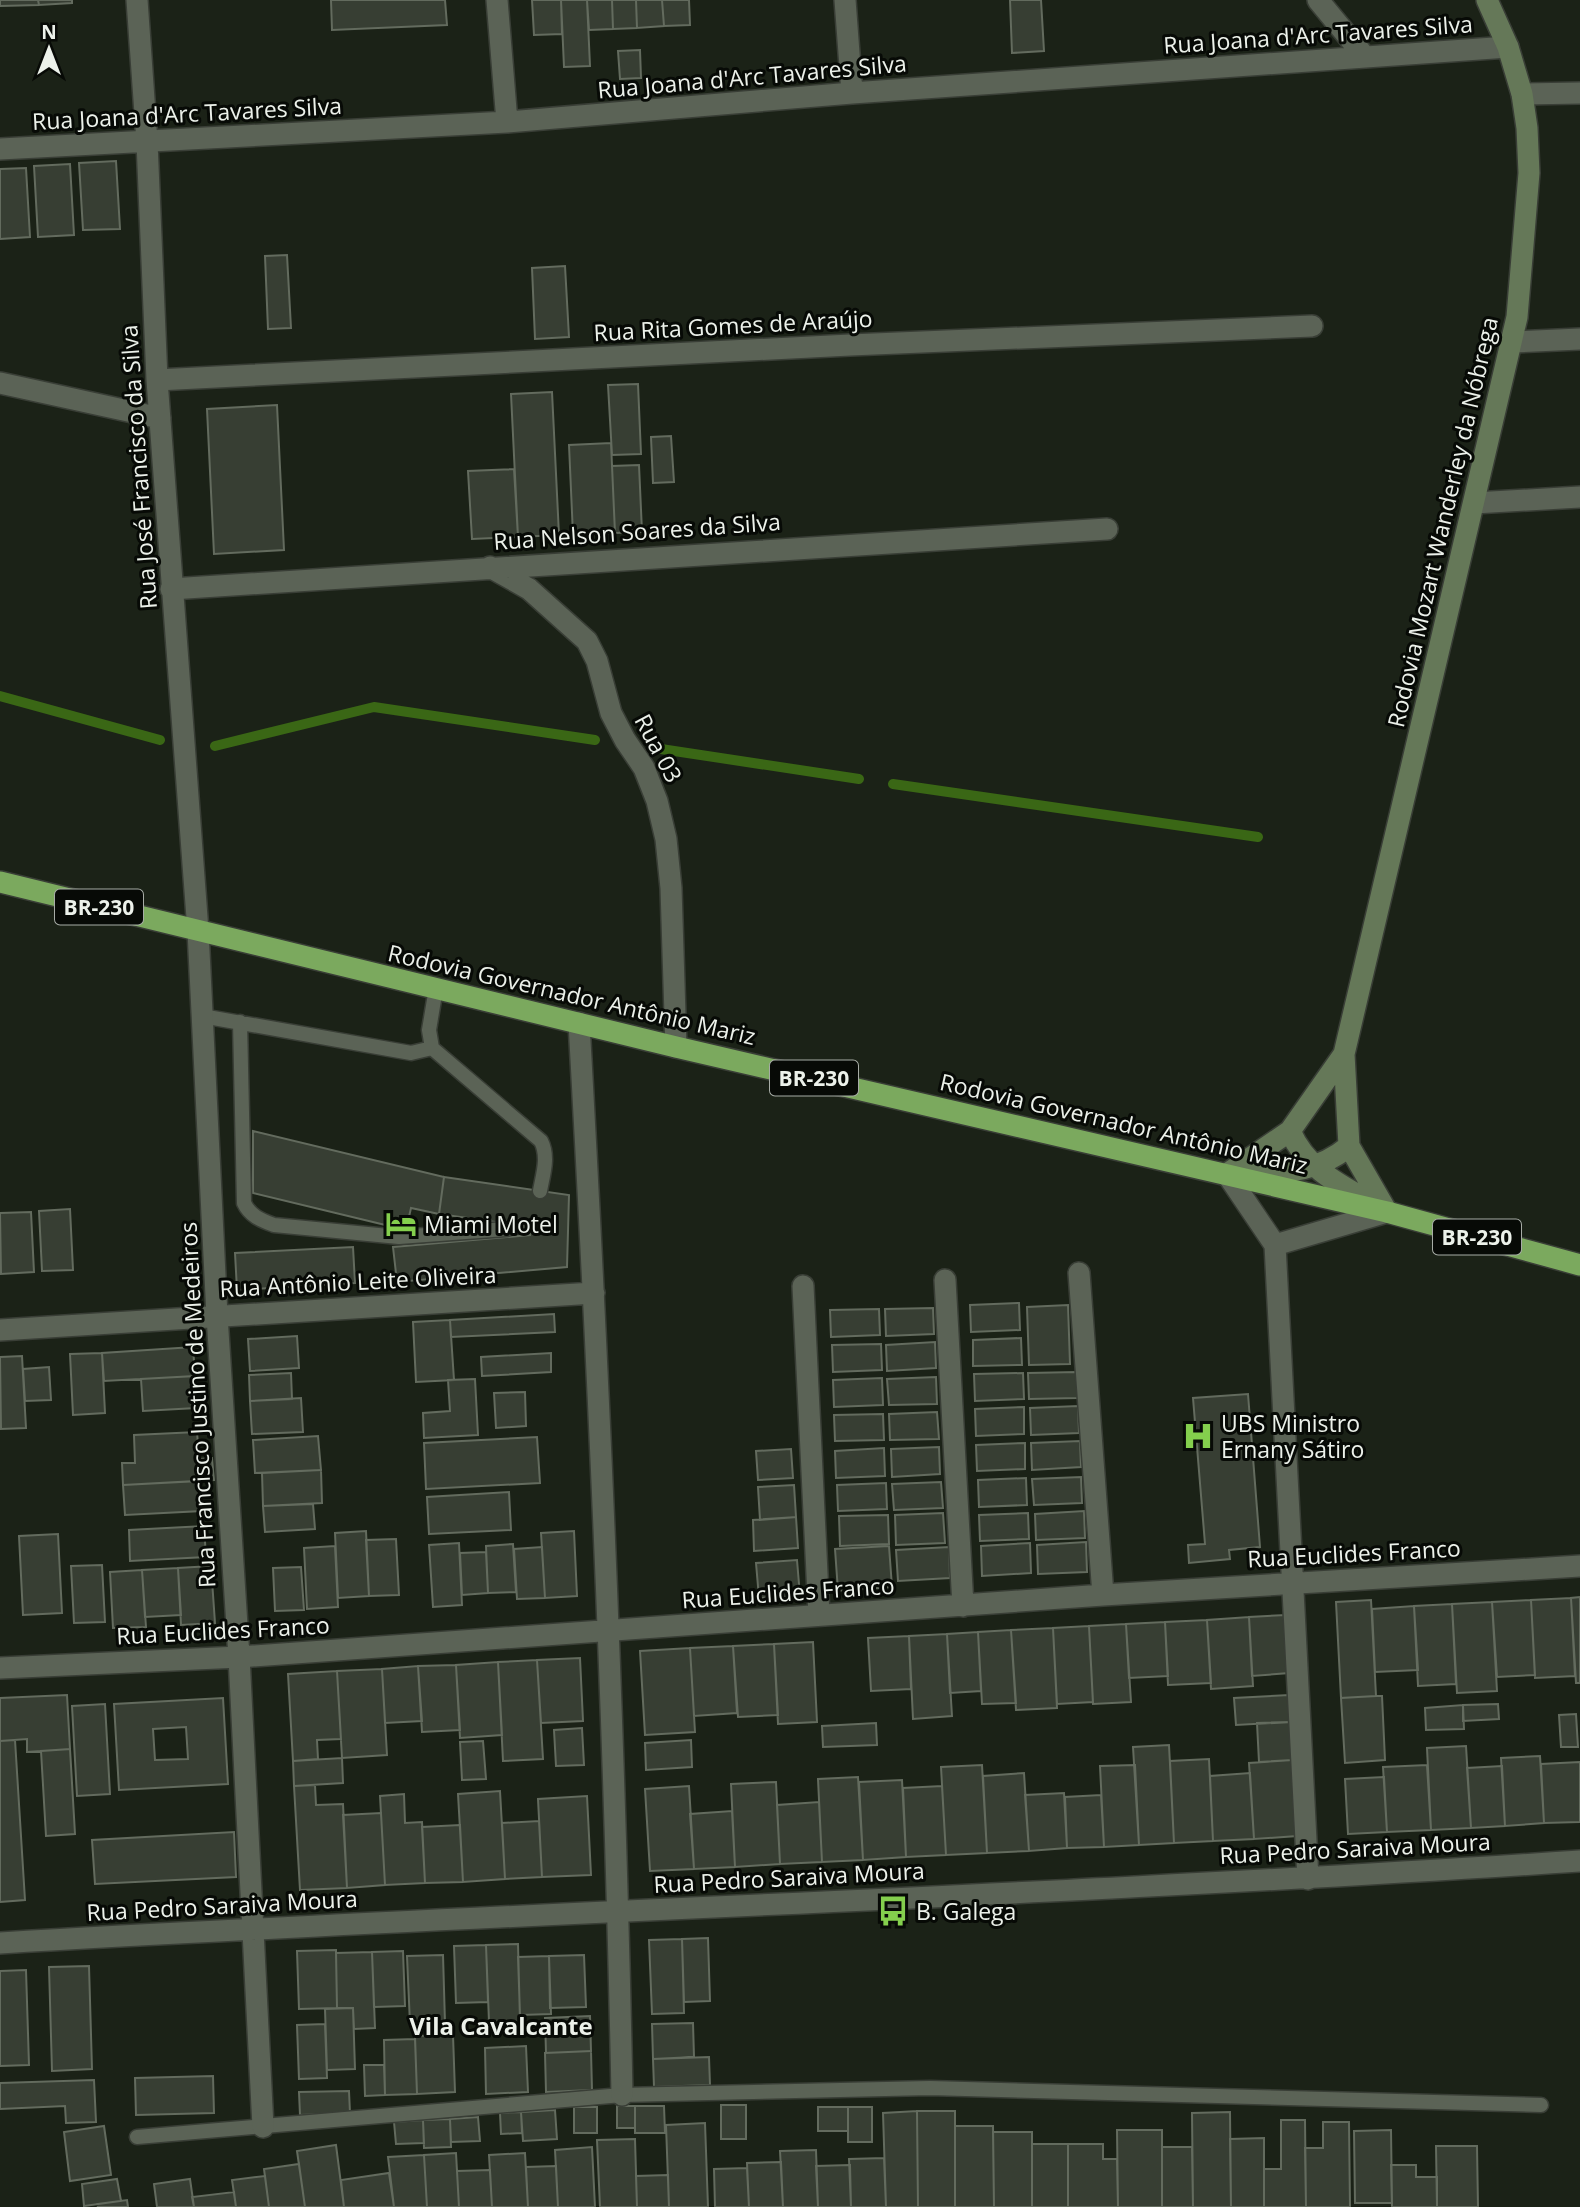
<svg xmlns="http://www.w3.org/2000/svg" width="1580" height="2207" font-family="'Open Sans',sans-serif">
	<rect width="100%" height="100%" fill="#1b2217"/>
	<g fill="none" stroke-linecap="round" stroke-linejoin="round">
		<path stroke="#3a6715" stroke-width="10" d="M0 696 160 740
			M215 746 374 707 595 740
			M661 749 859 779
			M893 784 1258 837"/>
	</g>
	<path fill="#373e33" stroke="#636b5e" stroke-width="2" fill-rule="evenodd" d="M0 0H38L39 5 0 6Z
		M38 0H72V3L39 5Z
		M331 0H445L447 25 332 30Z
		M532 0H561L562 34 534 35Z
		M561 0H587L590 66 564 67Z
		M587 0H612L613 29 589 30Z
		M612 0H636L637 28 613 29Z
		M636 0H662L664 26 637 28Z
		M662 0H689L690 25 664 26Z
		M1010 0H1041L1044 51 1012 53Z
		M640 50 641 78 620 79 618 51Z
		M116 161 120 229 83 230 79 163Z
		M70 164 74 235 38 237 34 166Z
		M26 168 30 237 0 239V169Z
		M287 255 291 328 268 329 265 256Z
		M565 266 569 337 535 339 532 268Z
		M638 384 641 454 612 455 608 385Z
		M552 392 559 535 518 537 511 394Z
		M277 405 284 550 214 554 207 409Z
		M671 436 674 482 653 483 651 437Z
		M611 443 615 533 573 535 569 445Z
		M639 465 642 532 615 533 612 466Z
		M514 469 518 537 472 539 468 471Z
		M253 1131 444 1177 439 1214 411 1208 406 1230 253 1193Z
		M444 1177 569 1195 567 1267 397 1282 393 1247 530 1235 531 1227 439 1214Z
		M70 1209 73 1270 42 1271 39 1211Z
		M31 1212 34 1272 1 1274 0 1213Z
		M353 1247 355 1283 237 1290 235 1253Z
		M1019 1303 1020 1330 971 1332 970 1305Z
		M1068 1305 1070 1364 1029 1365 1027 1307Z
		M933 1308 934 1334 886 1336 885 1309Z
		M879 1309 880 1335 831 1337 830 1310Z
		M554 1314 555 1332 451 1337 450 1320Z
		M450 1320 454 1380 416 1382 413 1322Z
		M297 1336 299 1368 250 1371 248 1339Z
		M1021 1338 1022 1365 973 1366V1340Z
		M935 1342 936 1368 887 1371 886 1345Z
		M881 1344 882 1370 833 1372 832 1345Z
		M193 1347 195 1376 104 1381 102 1353Z
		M102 1353 105 1413 73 1415 70 1354Z
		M551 1353V1372L482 1376 481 1357Z
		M22 1356 26 1428 1 1429 0 1357Z
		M49 1367 51 1400 25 1401 23 1369Z
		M1077 1372 1078 1398 1029 1399 1028 1373Z
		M291 1373 292 1399 250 1401 249 1375Z
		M1023 1373 1024 1399 975 1401 974 1374Z
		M195 1376 196 1408 143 1411 141 1379Z
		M936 1377 937 1404 889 1405 887 1379Z
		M882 1378 883 1405 834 1407 833 1380Z
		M475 1379 478 1435 424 1438 423 1413 450 1411 448 1380Z
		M525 1392 526 1426 496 1428 494 1393Z
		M1248 1394 1260 1547 1229 1550 1230 1559 1189 1563 1188 1545 1205 1544 1193 1398Z
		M301 1398 303 1432 252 1434 250 1401Z
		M1078 1406 1079 1433 1031 1435 1030 1408Z
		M1024 1407V1434L976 1436 975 1409Z
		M937 1412 939 1439 890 1440 889 1414Z
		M883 1414 884 1440 835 1441 834 1415Z
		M197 1432 199 1459 212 1458 214 1480 123 1485 122 1463H135L134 1435Z
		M318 1436 321 1470 255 1473 253 1440Z
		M537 1437 540 1483 426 1489 424 1443Z
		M1080 1441 1081 1467 1032 1470 1031 1443Z
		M1025 1443V1469L977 1471 976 1445Z
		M939 1447 940 1474 892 1477 891 1449Z
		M884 1448 885 1476 836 1478 835 1451Z
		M791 1449 793 1478 758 1480 756 1451Z
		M321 1470 322 1503 263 1506 262 1473Z
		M1081 1477 1082 1503 1034 1505 1032 1479Z
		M1026 1478 1027 1505 979 1507 978 1480Z
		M200 1481 202 1511 125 1515 123 1485Z
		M941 1482 943 1508 894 1510 892 1484Z
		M886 1483 887 1509 838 1511 837 1485Z
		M794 1485 796 1517 760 1520 758 1487Z
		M509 1492 511 1530 429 1534 427 1497Z
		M313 1504 315 1529 265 1532 263 1506Z
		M1084 1511 1085 1538 1036 1540 1035 1514Z
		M943 1513 945 1543 896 1545 895 1515Z
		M1028 1513 1029 1539 980 1541 979 1515Z
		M888 1515 889 1544 840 1546 839 1516Z
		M796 1517 798 1548 754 1551 753 1520Z
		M204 1526 206 1557 130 1561 129 1530Z
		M366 1531 369 1596 338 1598 335 1533Z
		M574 1531 577 1596 545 1598 541 1533Z
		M58 1534 62 1613 23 1615 19 1536Z
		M396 1539 399 1595 369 1596 366 1540Z
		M1086 1542 1087 1572 1038 1574 1037 1545Z
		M459 1543 462 1605 433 1607 429 1545Z
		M1030 1543 1031 1573 982 1576 981 1546Z
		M513 1544 516 1592 488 1593 486 1546Z
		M335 1546 338 1607 307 1609 304 1548Z
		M889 1546 892 1587 838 1591 835 1549Z
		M542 1547 545 1598 517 1599 514 1549Z
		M949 1547 950 1578 898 1581 896 1550Z
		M486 1552 488 1593 462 1595 460 1553Z
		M797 1560 800 1596 759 1598 756 1563Z
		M102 1565 105 1622 74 1623 71 1566Z
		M211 1566 215 1623 181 1625 178 1568Z
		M301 1567 304 1610 275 1611 273 1568Z
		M178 1568 181 1615 145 1617 142 1570Z
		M142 1570 146 1627 113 1628 110 1572Z
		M1580 1597V1683H1576L1571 1598Z
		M1571 1598 1575 1676 1535 1678 1531 1600Z
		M1371 1600 1376 1696 1341 1698 1336 1602Z
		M1531 1600 1535 1675 1497 1677 1492 1602Z
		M1492 1602 1497 1691 1457 1693 1452 1604Z
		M1452 1604 1456 1684 1418 1686 1414 1606Z
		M1414 1606 1418 1670 1375 1672 1372 1609Z
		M1286 1615 1289 1673 1252 1676 1249 1617Z
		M1249 1617 1253 1686 1211 1689 1207 1620Z
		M1207 1620 1211 1683 1168 1685 1165 1622Z
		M1165 1622 1168 1676 1129 1678 1126 1624Z
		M1126 1624 1131 1702 1093 1704 1089 1626Z
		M1089 1626 1093 1702 1057 1704 1053 1628Z
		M1053 1628 1057 1708 1016 1710 1011 1630Z
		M1011 1630 1016 1703 982 1704 978 1632Z
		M978 1632 981 1691 950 1693 947 1634Z
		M947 1634 952 1716 913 1719 909 1636Z
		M909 1636 911 1689 871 1691 868 1638Z
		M813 1642 817 1722 778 1724 774 1644Z
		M774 1644 778 1715 738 1717 733 1646Z
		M733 1646 737 1713 694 1716 690 1648Z
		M690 1648 695 1732 645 1735 640 1651Z
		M580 1658 583 1721 541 1723 537 1660Z
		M537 1660 543 1759 503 1761 498 1662Z
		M498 1662 502 1735 460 1738 456 1665Z
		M456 1665 460 1730 422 1732 418 1666Z
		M418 1666 422 1721 385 1723 382 1669Z
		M382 1669 387 1755 342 1758 337 1671Z
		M337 1671 341 1739 317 1740 318 1759 293 1761 288 1674Z
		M67 1695 70 1749 27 1752V1739L0 1741V1698Z
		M1289 1695 1291 1722 1236 1725 1234 1698Z
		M1376 1696H1382L1385 1760 1345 1763 1341 1698Z
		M223 1698 228 1784 119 1790 114 1704ZM186 1727 188 1759 155 1760 153 1729Z
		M105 1704 110 1794 77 1796 72 1706Z
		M1498 1704 1499 1719 1463 1721V1705Z
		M1463 1705 1464 1729 1426 1730 1425 1708Z
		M1576 1714 1578 1747H1561L1559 1715Z
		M1291 1722 1293 1760 1259 1762 1257 1723Z
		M876 1723 877 1745 823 1747 822 1726Z
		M582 1728 584 1765 556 1766 554 1730Z
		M15 1740 25 1900 0 1902V1741Z
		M691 1740 692 1767 646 1770 645 1743Z
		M483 1741 486 1779 462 1780 460 1742Z
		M1169 1745 1174 1843 1139 1845 1133 1747Z
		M1466 1746 1471 1828 1431 1830 1427 1748Z
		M70 1749 75 1834 46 1836 41 1751Z
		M1540 1756 1544 1823 1505 1826 1501 1758Z
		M342 1758 343 1783 294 1786 293 1761Z
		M1209 1759 1213 1841 1174 1843 1170 1761Z
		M1293 1760 1297 1836 1254 1839 1249 1763Z
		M1580 1762V1822L1544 1823 1541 1764Z
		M982 1765 987 1853 946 1855 941 1767Z
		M1135 1765 1139 1845 1104 1847 1100 1766Z
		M1427 1765 1431 1830 1387 1832 1383 1767Z
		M1502 1766 1505 1826 1471 1828 1467 1768Z
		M1024 1773 1029 1851 987 1853 983 1776Z
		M1250 1773 1254 1839 1213 1841 1210 1776Z
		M858 1777 863 1860 822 1862 818 1779Z
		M1384 1777 1387 1832 1348 1834 1345 1779Z
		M902 1780 906 1857 863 1860 859 1782Z
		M776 1782 780 1864 735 1867 731 1784Z
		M315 1785 316 1805 343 1804 347 1888 300 1890 294 1786Z
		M689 1786 694 1869 650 1871 645 1789Z
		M942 1786 946 1855 906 1857 903 1788Z
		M500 1791 505 1879 463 1882 458 1794Z
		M1064 1793 1067 1848 1029 1851 1025 1795Z
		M404 1794 405 1823 422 1822 425 1883 385 1885 380 1796Z
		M1101 1795 1104 1847 1067 1848 1065 1797Z
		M587 1796 591 1875 542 1877 538 1799Z
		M819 1802 822 1862 780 1864 777 1805Z
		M732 1811 735 1867 694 1869 690 1814Z
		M381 1813 385 1885 347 1888 343 1815Z
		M539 1821 542 1877 505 1879 502 1823Z
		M460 1825 463 1882 425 1883 422 1827Z
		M234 1832 236 1877 95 1884 92 1840Z
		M708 1938 710 2001 684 2002 682 1939Z
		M682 1939 684 2013 652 2014 649 1940Z
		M518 1944 520 2021 489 2022 486 1945Z
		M486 1945 488 2002 456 2003 454 1946Z
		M336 1950 337 2008 299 2009 297 1951Z
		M403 1951 405 2006 374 2007 372 1952Z
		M372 1952 375 2028 354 2029 353 2008H337L336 1953Z
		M443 1955 445 2023 410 2024 407 1956Z
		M584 1955 586 2007 550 2008 549 1956Z
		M549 1956 551 2014 520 2015 518 1957Z
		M89 1966 92 2069 52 2071 49 1967Z
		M26 1970 29 2065 0 2066V1971Z
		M353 2008 355 2069 327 2070 325 2009Z
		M590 2016 591 2051 546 2053 545 2018Z
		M693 2023 694 2057 653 2059 652 2024Z
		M325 2024 327 2078 299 2079 297 2025Z
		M453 2035 455 2092 417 2094 415 2036Z
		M415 2039 417 2094 385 2095 384 2040Z
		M526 2046 528 2092 486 2094 485 2048Z
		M591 2051 592 2090 546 2092 545 2053Z
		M709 2057 710 2085 654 2087 653 2059Z
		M364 2065H384L385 2095 365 2096Z
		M213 2076 214 2113 136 2115 135 2078Z
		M94 2080 96 2122 66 2123 65 2106 0 2109V2083Z
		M349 2091 350 2113 300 2115 299 2092Z
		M721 2105H746V2139H721Z
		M617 2106H635V2128H617Z
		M635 2106H664L665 2133H635Z
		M574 2107H597V2133H574Z
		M818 2107H848V2131H818Z
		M848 2107H872V2142H848Z
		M555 2110 557 2139 523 2141 521 2112Z
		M917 2111H955V2207H918Z
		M917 2111 918 2207H886L883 2113Z
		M521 2112 522 2133 501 2134 500 2113Z
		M1230 2112 1231 2207H1193L1192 2113Z
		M478 2117 480 2141 451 2142 450 2119Z
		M450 2119 451 2147 424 2148 423 2120Z
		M423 2120 424 2143 396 2144 394 2122Z
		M1281 2120H1305L1306 2207H1264V2169H1281Z
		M1323 2122H1349L1350 2207H1306L1305 2148H1323Z
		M705 2123 708 2207H669L666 2125Z
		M104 2126 111 2175 70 2181 64 2132Z
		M955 2126H993L994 2207H955Z
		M1117 2130H1162V2207H1118Z
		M1391 2130 1392 2203H1355L1354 2131Z
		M993 2132H1032V2207H994Z
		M1264 2138V2207H1231L1230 2139Z
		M635 2139 637 2207H600L597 2140Z
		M1032 2144H1068V2207H1032Z
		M1068 2144H1103V2159H1117L1118 2207H1068Z
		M336 2145 344 2207H305L297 2151Z
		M1436 2146H1477L1478 2207H1437Z
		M592 2147 595 2207H558L555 2150Z
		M1162 2147H1192L1193 2207H1162Z
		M816 2150 818 2207H783L780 2151Z
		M456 2153 459 2207H427L424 2155Z
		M525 2153 528 2207H492L489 2155Z
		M424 2155 427 2207H394L388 2157Z
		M884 2158 886 2207H851L849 2159Z
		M781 2162 783 2207H749L747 2163Z
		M299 2164 305 2207H269L264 2169Z
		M850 2165 851 2207H818L816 2166Z
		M1391 2165H1416V2177H1437V2207H1392Z
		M556 2166 558 2207H528L526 2167Z
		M747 2168 749 2207H715L714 2169Z
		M490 2170 492 2207H459L457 2171Z
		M389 2173 394 2207H344L341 2180Z
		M668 2175 669 2207H637L636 2176Z
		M265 2176 269 2207H236L232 2180Z
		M117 2179 121 2201 84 2206 82 2184Z
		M190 2179 194 2207H157L154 2184Z
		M234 2192 236 2207H194L192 2197Z
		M127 2200 128 2207H98L97 2204Z"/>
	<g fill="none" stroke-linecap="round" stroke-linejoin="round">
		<g stroke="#393e36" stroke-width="17">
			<path id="lane" d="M436 988 429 1030 432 1048 541 1141C549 1157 543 1174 540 1191
				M202 1016 411 1053 432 1048
				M240 1022 244 1203C250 1216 261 1220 274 1225L399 1237 506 1229 521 1225
				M137 2137 622 2095 930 2088 1541 2105"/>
		</g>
		<g stroke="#393e36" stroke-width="24">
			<path id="street" d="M137 0 147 142 157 380 198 931 217 1316 239 1657 263 2127
				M497 0 507 122
				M845 0 852 93
				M1318 0 1365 57
				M1522 94 1580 93
				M0 149 507 122 852 93 1508 47
				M1513 342 1580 339
				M157 380 850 345 1312 326
				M0 383 160 418
				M1474 503 1580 497
				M490 567 529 589 587 641 597 661 611 713 625 740 644 768 657 801 666 839 671 888 676 1047
				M171 589 1107 529
				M579 1023C599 1380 615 1737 622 2095
				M1227 1174 1275 1245 1308 1879
				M1275 1245 1387 1212
				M1079 1273 1103 1595
				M945 1280 963 1606
				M803 1286 819 1615
				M0 1330 594 1293
				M0 1668 239 1657 1103 1595 1580 1566
				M0 1943C526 1912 1054 1896 1580 1861"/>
		</g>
		<g stroke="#393e36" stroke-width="24">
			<path id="secondary" d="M1290 1131C1308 1172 1343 1186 1379 1207
				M1227 1174 1290 1131 1344 1054
				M1237 1174C1279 1172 1315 1175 1349 1146
				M1387 1212 1349 1146 1344 1054 1517 317 1529 173 1527 128 1522 94 1508 47 1487 0"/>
		</g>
		<g stroke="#393e36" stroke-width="24">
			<path id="highway" d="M0 882 676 1047 1387 1212 1580 1265"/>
		</g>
		<use href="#lane" stroke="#5b6356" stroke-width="14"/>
		<use href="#street" stroke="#5b6356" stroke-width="21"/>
		<use href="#secondary" stroke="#657858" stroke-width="21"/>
		<use href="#highway" stroke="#7ba95e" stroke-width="21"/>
	</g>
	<defs>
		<g id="hotel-bare" transform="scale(2.415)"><path d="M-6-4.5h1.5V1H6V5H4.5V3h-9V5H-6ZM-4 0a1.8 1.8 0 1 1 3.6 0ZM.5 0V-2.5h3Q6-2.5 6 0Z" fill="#84cf4d" stroke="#070a06" stroke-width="2.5" paint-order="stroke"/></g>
		<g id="hospital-bare" transform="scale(2.415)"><path d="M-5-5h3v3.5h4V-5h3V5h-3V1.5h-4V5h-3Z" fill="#84cf4d" stroke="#070a06" stroke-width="2.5" paint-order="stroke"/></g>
		<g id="bus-bare" transform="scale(2.415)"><path d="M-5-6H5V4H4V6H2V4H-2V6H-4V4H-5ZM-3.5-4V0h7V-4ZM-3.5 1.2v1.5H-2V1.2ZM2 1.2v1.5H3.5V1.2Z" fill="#84cf4d" stroke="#070a06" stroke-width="2.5" paint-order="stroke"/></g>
	</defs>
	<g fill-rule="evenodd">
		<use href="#hotel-bare" x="401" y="1224"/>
		<use href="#hospital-bare" x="1198" y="1436"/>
		<use href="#bus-bare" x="893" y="1911"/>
	</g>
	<g text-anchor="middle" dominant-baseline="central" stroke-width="6" stroke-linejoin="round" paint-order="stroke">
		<g fill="#070a06" stroke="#a7aca6" stroke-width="2">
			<rect x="55" y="889.5" width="88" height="35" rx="5"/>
			<rect x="770" y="1060.5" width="88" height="35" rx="5"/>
			<rect x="1433" y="1219.5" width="88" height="35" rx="5"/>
		</g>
		<g font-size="21" font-weight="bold" fill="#ecf1ea">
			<text x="99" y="907">BR-230</text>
			<text x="814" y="1078">BR-230</text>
			<text x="1477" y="1237">BR-230</text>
		</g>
		<g font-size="23" fill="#ecf1ea" stroke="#070a06">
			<text transform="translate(1318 34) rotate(-4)">Rua Joana d'Arc Tavares Silva</text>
			<text transform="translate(752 76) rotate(-5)">Rua Joana d'Arc Tavares Silva</text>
			<text transform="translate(187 113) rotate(-3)">Rua Joana d'Arc Tavares Silva</text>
			<text transform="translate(733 325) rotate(-3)">Rua Rita Gomes de Araújo</text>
			<text transform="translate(138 467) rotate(-94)">Rua José Francisco da Silva</text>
			<text transform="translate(1442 522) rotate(-77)">Rodovia Mozart Wanderley da Nóbrega</text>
			<text transform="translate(637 531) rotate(-4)">Rua Nelson Soares da Silva</text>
			<text transform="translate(659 748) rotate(62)">Rua 03</text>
			<text transform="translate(572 994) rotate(13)">Rodovia Governador Antônio Mariz</text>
			<text transform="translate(1124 1123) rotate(13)">Rodovia Governador Antônio Mariz</text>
			<text transform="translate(358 1281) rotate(-3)">Rua Antônio Leite Oliveira</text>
			<text transform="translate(197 1405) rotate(-93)">Rua Francisco Justino de Medeiros</text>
			<text transform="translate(1354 1553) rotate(-3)">Rua Euclides Franco</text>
			<text transform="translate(788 1592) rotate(-4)">Rua Euclides Franco</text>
			<text transform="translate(223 1630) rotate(-3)">Rua Euclides Franco</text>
			<text transform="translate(1355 1848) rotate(-3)">Rua Pedro Saraiva Moura</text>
			<text transform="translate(789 1877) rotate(-3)">Rua Pedro Saraiva Moura</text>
			<text transform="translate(222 1905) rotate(-3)">Rua Pedro Saraiva Moura</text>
		</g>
		<g font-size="23" fill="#ecf1ea" stroke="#070a06" text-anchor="start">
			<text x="424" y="1224">Miami Motel</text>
			<text x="1221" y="1423">UBS Ministro<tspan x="1221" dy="26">Ernany Sátiro</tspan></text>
			<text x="916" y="1911">B. Galega</text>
		</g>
		<g font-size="24" font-weight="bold" fill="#ecf1ea" stroke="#070a06">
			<text x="501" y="2025">Vila Cavalcante</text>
		</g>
	</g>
	<g transform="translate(49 49)" stroke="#070a06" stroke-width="5" paint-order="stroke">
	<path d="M0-5L12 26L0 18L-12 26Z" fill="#ecf1ea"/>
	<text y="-10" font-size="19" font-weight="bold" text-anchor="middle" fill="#ecf1ea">N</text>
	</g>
</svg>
